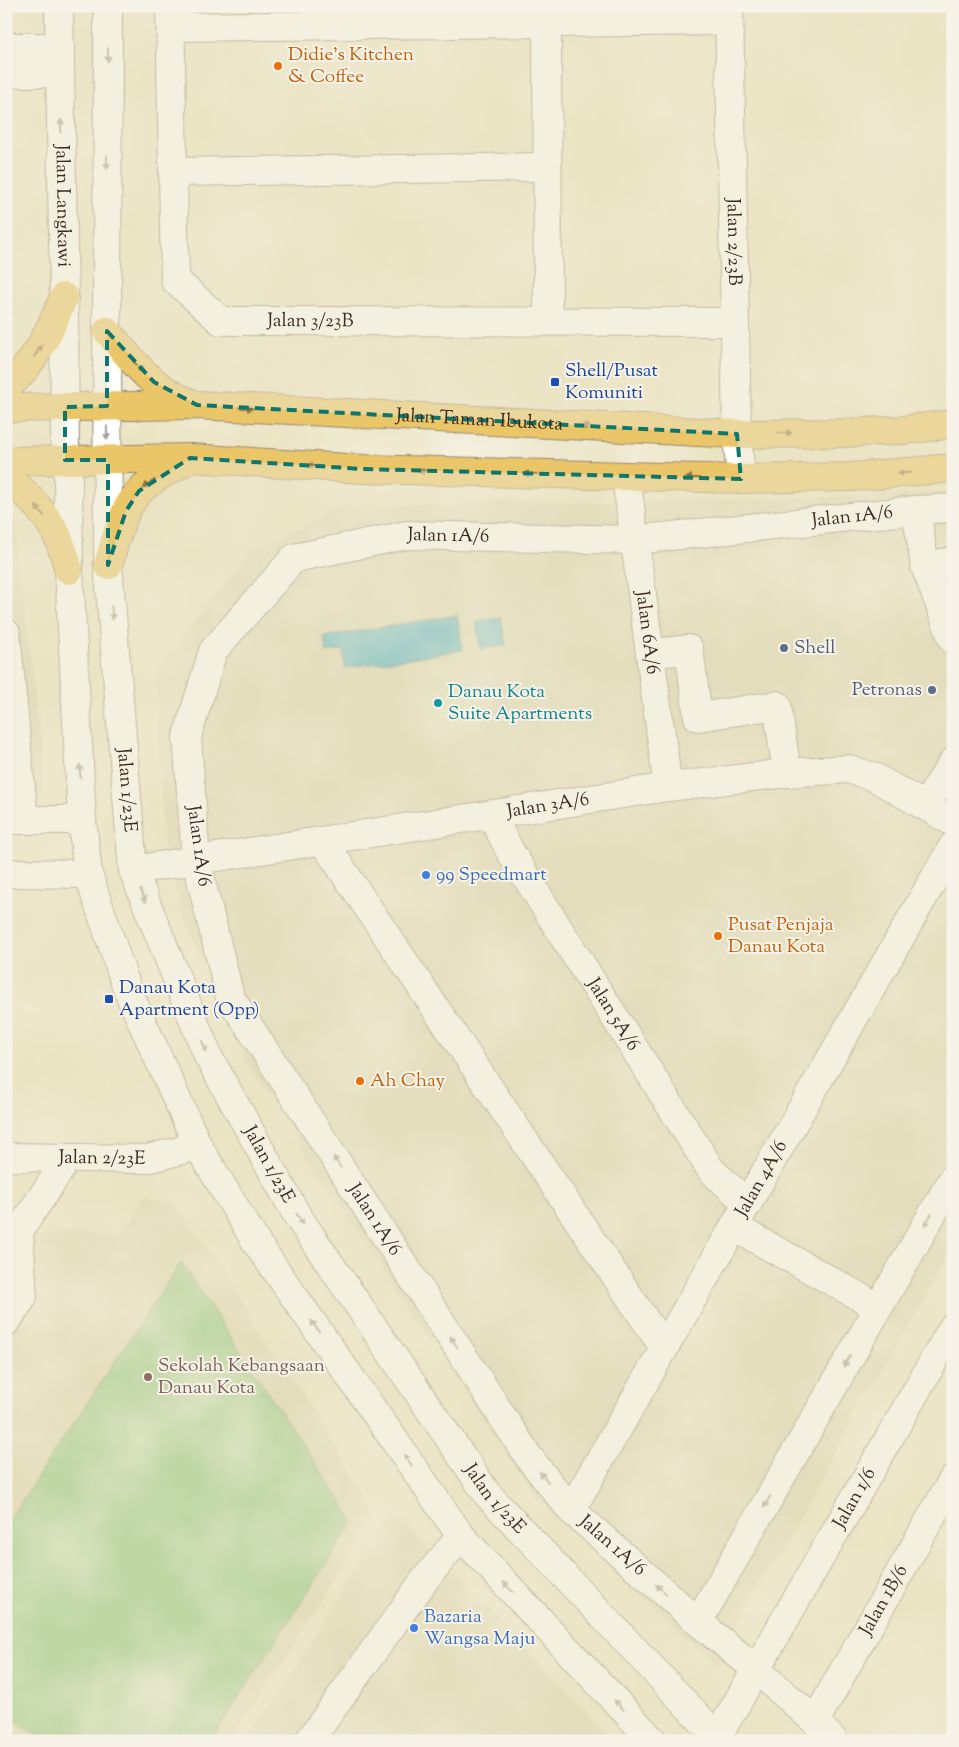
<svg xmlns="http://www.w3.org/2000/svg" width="959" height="1747" font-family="'Sorts Mill Goudy',serif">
	<rect width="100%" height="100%" fill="#f7f3e8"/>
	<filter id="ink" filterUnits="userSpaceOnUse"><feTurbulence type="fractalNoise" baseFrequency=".02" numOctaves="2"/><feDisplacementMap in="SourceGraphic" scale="10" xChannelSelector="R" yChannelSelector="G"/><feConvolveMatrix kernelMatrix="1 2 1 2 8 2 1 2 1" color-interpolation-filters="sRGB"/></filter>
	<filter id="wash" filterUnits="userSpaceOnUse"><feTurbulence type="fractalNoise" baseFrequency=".0096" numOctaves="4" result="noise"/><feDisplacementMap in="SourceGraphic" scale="20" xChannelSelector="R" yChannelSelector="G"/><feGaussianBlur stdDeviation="1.12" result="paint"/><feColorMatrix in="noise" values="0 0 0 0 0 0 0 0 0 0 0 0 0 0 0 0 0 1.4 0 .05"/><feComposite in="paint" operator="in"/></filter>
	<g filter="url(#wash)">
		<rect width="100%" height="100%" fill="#ebe4c4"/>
		<path fill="#dbd5b4" d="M6 6H9L15 318 6 327Z
			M953 493V1247L716 1664 534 1496 245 1061 180 907 163 842 155 670 253 549 351 504 645 502Z
			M6 514 15 521 45 797 6 796Z
			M144 1196 176 1202 380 1515 232 1741H6V1238L119 1233Z
			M396 1514 616 1741H248Z"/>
		<path fill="#88c77e" stroke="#62784e" d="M181 1263 354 1521 210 1741H45L6 1714V1524Z"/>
		<path fill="#4ab1c9" stroke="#426e74" d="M457 615 463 650 345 668 343 650 326 653 324 637Z
			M501 618 506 645 480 649 476 621Z"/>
	</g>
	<g filter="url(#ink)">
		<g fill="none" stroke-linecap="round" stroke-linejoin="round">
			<g stroke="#938771" stroke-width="30">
				<g id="minor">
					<path id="s1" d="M59 6 64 297 65 460 68 477 69 570 82 820 88 874 128 991 198 1146 256 1242 461 1536 653 1741"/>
					<path id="s2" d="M108 6 107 331 108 565 133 870 208 1056 298 1217 488 1495 721 1741"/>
					<path id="s3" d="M170 6 175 280 221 321 735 322"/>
					<path id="s4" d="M729 6 737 434 741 479"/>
					<path d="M547 23 548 321"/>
					<path d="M171 27 729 21"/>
					<path d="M6 47H60"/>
					<path d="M6 73H60"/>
					<path d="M173 172 547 167"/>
					<path id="s5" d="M626 476 668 787"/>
					<path d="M916 510 925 566 953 561"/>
					<path d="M925 566 953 640"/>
					<path d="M6 633 24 820"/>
					<path d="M650 654 689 649 698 717 777 705 787 773"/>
					<path d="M925 806 953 762"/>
					<path id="s6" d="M491 814 511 853 711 1170 748 1204"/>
					<path d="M6 820H82"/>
					<path d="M323 841 664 1348"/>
					<path id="s7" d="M133 870 668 787 787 773 848 769 874 777 953 822"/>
					<path d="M6 873 88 874"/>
					<path id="s8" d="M6 1157 147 1159 198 1146"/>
					<path d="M734 1227 878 1307"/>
					<path d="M6 1322 23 1297 19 1231 68 1158"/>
					<path id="s9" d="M571 1510 953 846"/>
					<path d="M698 1622 953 1178"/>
					<path id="s10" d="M815 1721 953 1479"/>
					<path d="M309 1741 426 1578 461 1536"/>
					<path id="s11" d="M715 1741 953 1327"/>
					<path id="s12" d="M834 1741 815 1721 757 1670 698 1622 571 1510 530 1459 230 997 196 860 187 737 213 651 294 558 407 535 634 540 916 510 953 508"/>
				</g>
			</g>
			<g stroke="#938771" stroke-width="30">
				<g id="major">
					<path d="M107 331C131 359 154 391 191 403"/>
					<path d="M6 388C35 364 50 330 64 297"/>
					<path id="s13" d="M6 408 197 405 737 434 844 433 904 430 953 424"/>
					<path d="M6 461 190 458 363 469 741 479 851 477 953 468"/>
					<path d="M6 478C24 489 46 515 56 533 62 545 65 558 69 570"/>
					<path d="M108 565C116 540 121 510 140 491 153 477 173 469 189 459"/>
				</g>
			</g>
			<use href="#minor" stroke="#fff" stroke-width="28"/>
			<use href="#major" stroke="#ebc669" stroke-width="28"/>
		</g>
		<defs><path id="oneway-solid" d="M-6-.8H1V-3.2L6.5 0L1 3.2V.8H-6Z" transform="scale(1.25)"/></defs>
		<g fill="#a79f9a">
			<use href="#oneway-solid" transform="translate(108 55) rotate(91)"/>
			<use href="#oneway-solid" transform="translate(61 126) rotate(-91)"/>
			<use href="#oneway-solid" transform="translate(107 162) rotate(90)"/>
			<use href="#oneway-solid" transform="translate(107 433) rotate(89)"/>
			<use href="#oneway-solid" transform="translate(112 613) rotate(85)"/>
			<use href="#oneway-solid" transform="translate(80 771) rotate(-93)"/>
			<use href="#oneway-solid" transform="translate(143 896) rotate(68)"/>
			<use href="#oneway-solid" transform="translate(204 1046) rotate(68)"/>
			<use href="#oneway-solid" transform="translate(337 1162) rotate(-123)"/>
			<use href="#oneway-solid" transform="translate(300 1219) rotate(58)"/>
			<use href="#oneway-solid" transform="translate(928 1220) rotate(120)"/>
			<use href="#oneway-solid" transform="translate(315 1326) rotate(-125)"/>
			<use href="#oneway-solid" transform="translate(454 1342) rotate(-123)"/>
			<use href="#oneway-solid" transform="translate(847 1361) rotate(120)"/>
			<use href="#oneway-solid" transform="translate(408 1460) rotate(-125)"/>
			<use href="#oneway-solid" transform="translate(544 1477) rotate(-129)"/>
			<use href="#oneway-solid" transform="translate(767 1502) rotate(120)"/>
			<use href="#oneway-solid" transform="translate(508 1587) rotate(-133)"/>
			<use href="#oneway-solid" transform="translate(661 1589) rotate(-139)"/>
			<use href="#oneway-solid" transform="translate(619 1705) rotate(-133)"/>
		</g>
		<g fill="#8a7040">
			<use href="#oneway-solid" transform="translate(38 351) rotate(-56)"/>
			<use href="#oneway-solid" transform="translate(139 367) rotate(46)"/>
			<use href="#oneway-solid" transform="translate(246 408) rotate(3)"/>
			<use href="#oneway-solid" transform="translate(583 426) rotate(3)"/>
			<use href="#oneway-solid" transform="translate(785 433)"/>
			<use href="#oneway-solid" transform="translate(314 466) rotate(-177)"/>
			<use href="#oneway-solid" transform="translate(425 471) rotate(-178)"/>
			<use href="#oneway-solid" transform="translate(904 473) rotate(176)"/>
			<use href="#oneway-solid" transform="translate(530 474) rotate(-179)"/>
			<use href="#oneway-solid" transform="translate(693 478) rotate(-179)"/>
			<use href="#oneway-solid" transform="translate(149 484) rotate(143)"/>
			<use href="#oneway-solid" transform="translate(40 511) rotate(-130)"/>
		</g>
	</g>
	<path d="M0 0H959V1747H0ZM107 331 154 382 197 405 737 434 741 479 363 469 190 458 139 491 126 511 108 565V460H65V407L107 406Z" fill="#ebe4c4" fill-opacity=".55" fill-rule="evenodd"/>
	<path fill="none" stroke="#0f766e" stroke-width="4" stroke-dasharray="10 6" stroke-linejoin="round" d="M107 331 154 382 197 405 737 434 741 479 363 469 190 458 139 491 126 511 108 565V460H65V407L107 406Z"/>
	<g fill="#e8710a" stroke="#f7f3e8" stroke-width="2">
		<circle cx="278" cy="66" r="5"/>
		<circle cx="718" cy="936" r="5"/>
		<circle cx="360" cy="1081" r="5"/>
	</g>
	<g fill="#1a4fb4" stroke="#f7f3e8" stroke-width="2">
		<rect x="550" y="377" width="10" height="10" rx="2.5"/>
		<rect x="104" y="994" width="10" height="10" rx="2.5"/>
	</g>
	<g fill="#5c6f8a" stroke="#f7f3e8" stroke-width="2">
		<circle cx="784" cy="648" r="5"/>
		<circle cx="932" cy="690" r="5"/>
	</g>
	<circle fill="#0f9aa8" stroke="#f7f3e8" stroke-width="2" cx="438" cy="703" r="5"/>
	<g fill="#3f7fe0" stroke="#f7f3e8" stroke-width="2">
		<circle cx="426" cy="875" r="5"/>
		<circle cx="414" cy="1628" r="5"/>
	</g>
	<circle fill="#8d6e63" stroke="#f7f3e8" stroke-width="2" cx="148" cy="1377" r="5"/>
	<g text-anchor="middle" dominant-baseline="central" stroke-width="4" stroke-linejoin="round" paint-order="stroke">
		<g font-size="19" fill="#c56008" stroke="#f7f3e8" text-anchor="start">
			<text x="288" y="55">Didie's Kitchen<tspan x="288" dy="22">&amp; Coffee</tspan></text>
			<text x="728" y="925">Pusat Penjaja<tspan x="728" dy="22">Danau Kota</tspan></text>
			<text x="370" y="1081">Ah Chay</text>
		</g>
		<g font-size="19" fill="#3b2a1e" stroke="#f7f3e8">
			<text stroke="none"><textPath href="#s1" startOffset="200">Jalan Langkawi</textPath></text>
			<text stroke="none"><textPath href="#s4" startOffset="236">Jalan 2/23B</textPath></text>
			<text stroke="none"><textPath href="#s3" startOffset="425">Jalan 3/23B</textPath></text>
			<text stroke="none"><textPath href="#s13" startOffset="474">Jalan Taman Ibukota</textPath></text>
			<text stroke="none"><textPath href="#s12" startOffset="2006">Jalan 1A/6</textPath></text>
			<text stroke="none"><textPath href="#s12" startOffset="1601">Jalan 1A/6</textPath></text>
			<text stroke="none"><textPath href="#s5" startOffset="158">Jalan 6A/6</textPath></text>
			<text stroke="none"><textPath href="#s2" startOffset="785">Jalan 1/23E</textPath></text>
			<text stroke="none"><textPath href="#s7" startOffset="420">Jalan 3A/6</textPath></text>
			<text transform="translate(198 846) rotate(82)">Jalan 1A/6</text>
			<text stroke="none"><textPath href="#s6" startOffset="235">Jalan 5A/6</textPath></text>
			<text stroke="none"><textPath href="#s8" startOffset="96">Jalan 2/23E</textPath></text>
			<text stroke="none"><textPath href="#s2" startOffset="1190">Jalan 1/23E</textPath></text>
			<text stroke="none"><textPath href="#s9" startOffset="382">Jalan 4A/6</textPath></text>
			<text transform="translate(374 1220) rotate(57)">Jalan 1A/6</text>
			<text stroke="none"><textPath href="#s11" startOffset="280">Jalan 1/6</textPath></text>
			<text stroke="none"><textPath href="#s2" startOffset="1594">Jalan 1/23E</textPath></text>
			<text transform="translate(612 1546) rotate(41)">Jalan 1A/6</text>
			<text stroke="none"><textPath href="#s10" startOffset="139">Jalan 1B/6</textPath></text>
		</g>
		<g font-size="19" fill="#164399" stroke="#f7f3e8" text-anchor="start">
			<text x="565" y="371">Shell/Pusat<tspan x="565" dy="22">Komuniti</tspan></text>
			<text x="119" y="988">Danau Kota<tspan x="119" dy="22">Apartment (Opp)</tspan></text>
		</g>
		<g font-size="19" fill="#4e5e75" stroke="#f7f3e8" text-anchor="start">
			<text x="794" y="648">Shell</text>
			<text x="922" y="690" text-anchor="end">Petronas</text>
		</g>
		<g font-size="19" fill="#0d838f" stroke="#f7f3e8" text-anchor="start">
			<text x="448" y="692">Danau Kota<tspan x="448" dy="22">Suite Apartments</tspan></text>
		</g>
		<g font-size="19" fill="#366cbe" stroke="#f7f3e8" text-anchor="start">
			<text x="436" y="875">99 Speedmart</text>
			<text x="424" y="1617">Bazaria<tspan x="424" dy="22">Wangsa Maju</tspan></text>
		</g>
		<g font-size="19" fill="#785e54" stroke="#f7f3e8" text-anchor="start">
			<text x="158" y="1366">Sekolah Kebangsaan<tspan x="158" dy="22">Danau Kota</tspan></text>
		</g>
	</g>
	<rect width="959" height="1747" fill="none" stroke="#f7f3e8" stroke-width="25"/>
</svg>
